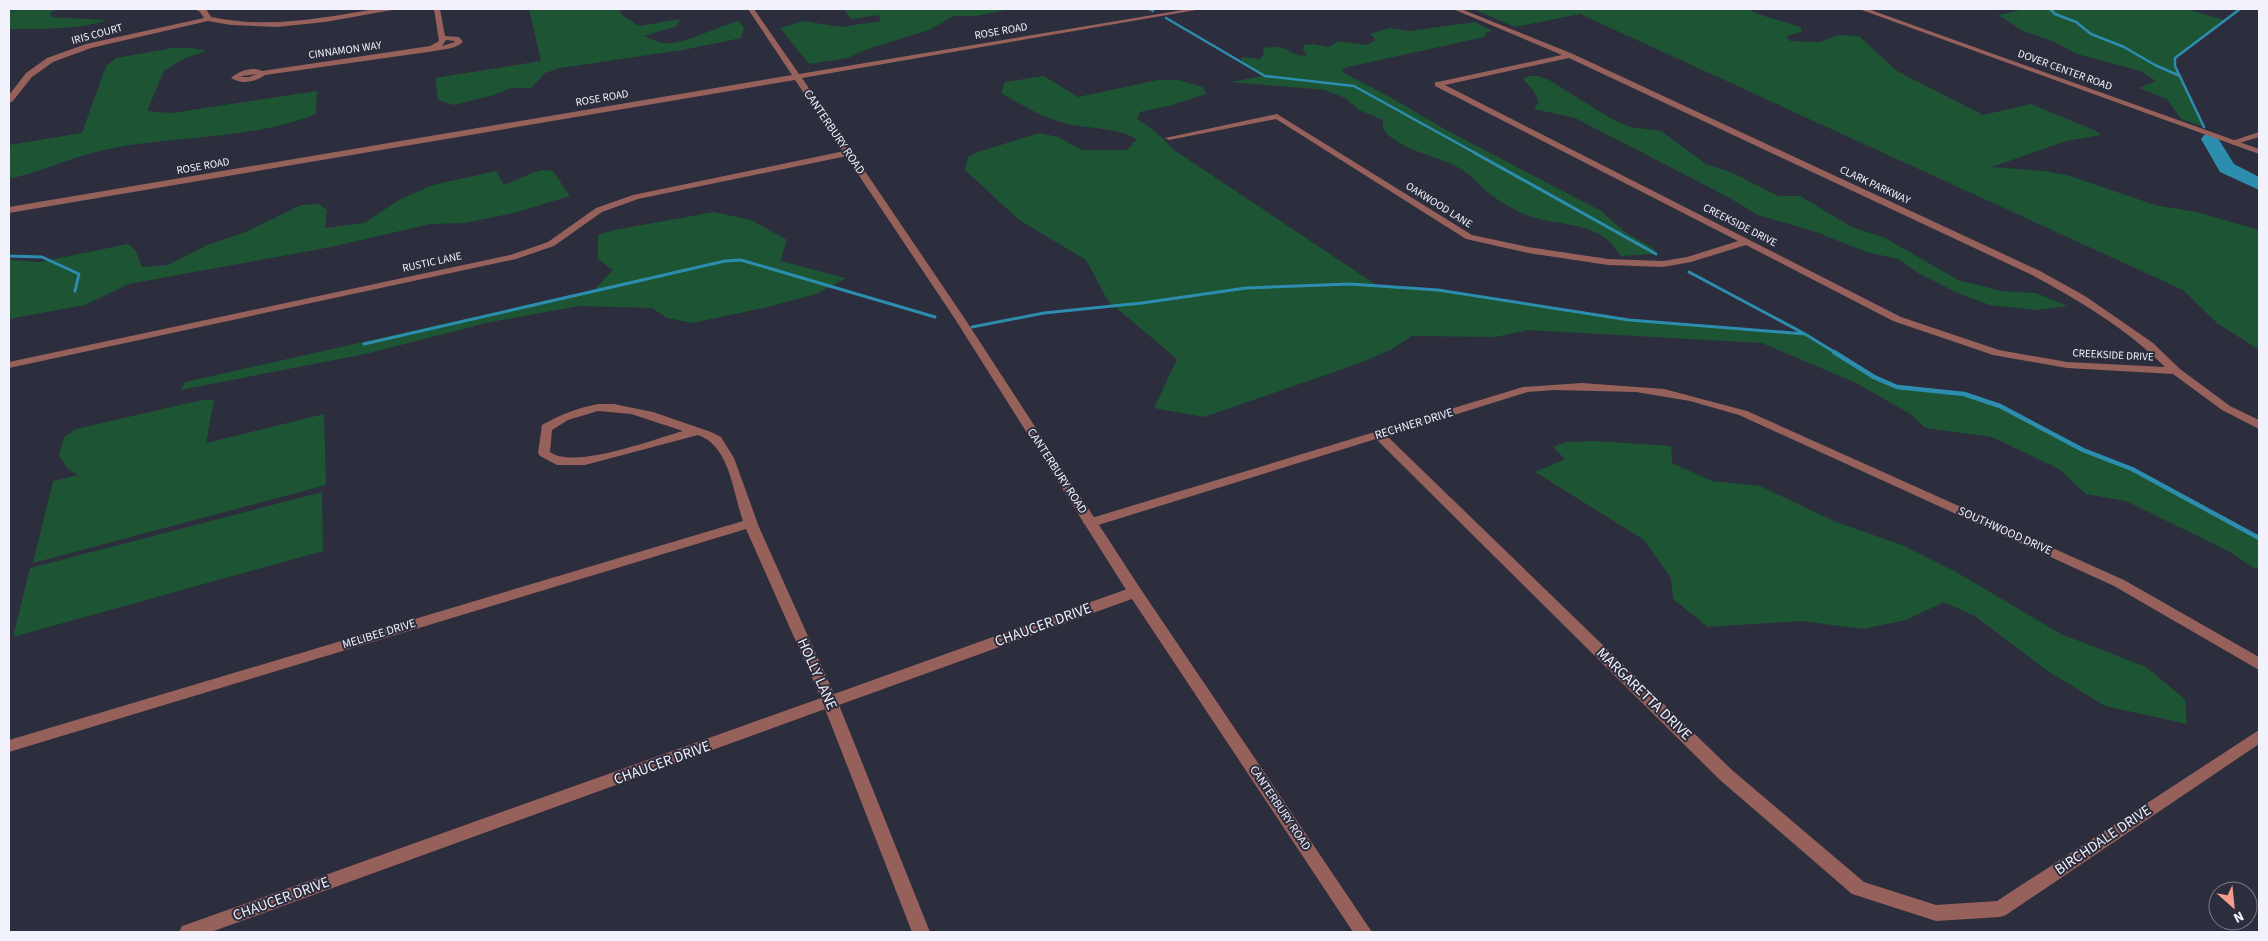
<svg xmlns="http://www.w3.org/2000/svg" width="2268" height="941" font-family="'Source Sans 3',sans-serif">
	<rect width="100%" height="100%" fill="#2c2d3d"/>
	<path fill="#1d5434" d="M22 9H57L50 13 52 17 107 20C79 30 39 29 9 29V11Z
		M529 9H618L623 16 639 26 680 19 677 26 644 36C649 38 657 42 663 43 682 46 720 25 739 21L744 28 741 38 683 50 560 68 545 73 531 88H511L494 95 454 105 438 100 435 78 541 61Z
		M844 9H1011L976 16H954L929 30 865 50 848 58 809 64 780 28 803 21 841 27 881 21 879 15 851 19Z
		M1473 9H1748L1761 15 1801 27V32L1786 36 1790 41 1820 42 1838 35 1859 36 1897 71 1983 115 2031 104 2096 131 2101 135 2066 141 1992 167 2044 171 2067 175 2155 205 2196 212 2259 230V350L2217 323 2183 290 1580 14 1515 27Z
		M2026 9H2186L2225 20 2175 58V66L2204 127 2181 119 2167 99 2139 88 2156 81 2140 71 2077 54 2055 42 2023 31 1998 15Z
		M1475 22 1493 31 1487 32 1484 37 1344 68 1342 72 1390 97 1446 130 1601 211 1625 232 1653 248 1656 254 1621 256C1617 251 1613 245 1609 241 1588 222 1552 225 1526 215 1515 210 1500 202 1490 194 1481 187 1474 178 1464 171 1443 157 1417 155 1395 140 1387 134 1381 131 1383 120L1359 110 1345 98 1325 90 1231 82 1262 76 1242 63 1241 57 1259 59 1264 55 1263 48C1268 48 1275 46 1280 47 1289 49 1296 58 1307 55L1303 50 1304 45 1312 44 1329 47 1338 41 1367 45 1376 40 1370 34 1389 28 1409 31Z
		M172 48H192L206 51 181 60 164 71 147 111 172 113 317 91 316 114C250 140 182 135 114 148 78 154 45 171 9 179V145L82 133 106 66 116 58Z
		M1044 76 1078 97 1158 80H1178L1203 87 1206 94 1172 105 1140 112 1137 119C1151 128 1163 137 1174 150L1378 286 1438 290 1629 320 1805 334 1874 377 1897 387 1964 394 2000 406 2043 427 2083 450 2132 469 2259 538V569L2252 567 2230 552 2126 501 2086 494 2059 469 1992 437 1925 428 1912 415 1856 383 1762 343 1528 330 1495 337 1412 336 1392 349 1360 363 1204 417 1154 408 1177 359 1108 301 1086 260 1019 220 965 170 968 157 978 152 1039 133 1058 137 1082 150H1127L1137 139C1117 128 1095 129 1072 125 1046 120 1023 106 1001 93L1005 82Z
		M1529 76H1538L1549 80 1610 118 1630 127 1661 131 1706 164 1733 173 1778 196H1800L1852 227 1885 238 1958 280 2002 291 2036 293 2068 306 2036 310 1990 305 1957 293 1918 273 1898 259 1866 252 1816 232 1758 215 1728 197 1575 118 1534 109 1539 102 1533 90 1523 79Z
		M544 170 553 171 570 196 514 213 465 223 430 224 331 247 129 284 85 305 9 319V260L40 262 128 244 136 251 142 267 168 265 207 245 246 232 301 205 319 204 327 210 325 228 364 223 399 200 433 185 496 171 504 185C516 181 533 171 544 170Z
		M714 212 751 220 787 240 780 261 846 278 816 294 768 307 693 323 667 318 652 308 579 306 486 323 370 353 181 390 185 382 594 290 613 270 598 259V235L614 230Z
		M202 400H214L206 443 324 414 326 485 33 563 53 481 78 475 68 469 59 456 64 437 76 429Z
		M1598 441 1671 446 1672 463 1712 481 1760 486 1836 522 1902 545 1956 572 2061 634 2146 667 2185 699 2187 724 2105 706 2046 670 1975 616 1944 602 1906 620 1863 629 1801 621 1708 627 1673 599 1671 578 1644 540 1535 472 1565 459 1553 447 1566 442Z
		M322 492 323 551 13 637 30 568Z"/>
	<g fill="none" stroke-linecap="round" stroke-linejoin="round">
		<path stroke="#2d8daf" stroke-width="2.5" d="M1149 9 1153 11
			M2050 9 2055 14 2076 22 2091 34 2124 47 2155 65 2180 76
			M1166 18 1265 76 1354 86 1477 154
			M2204 127 2175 66V58L2240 9"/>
		<path stroke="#2d8daf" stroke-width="3" d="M1475 153 1656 254
			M9 256 42 257 79 274 75 291
			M1689 272 1805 334 1836 353
			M972 327 1044 313 1142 303 1246 288 1350 284 1438 290 1629 320 1805 334
			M364 344 725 261 741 260 935 317"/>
		<path stroke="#2d8daf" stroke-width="4.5" d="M1834 352 1874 377 1897 387 1964 394 2000 406 2083 450 2132 469 2259 538"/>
		<path fill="#2d8daf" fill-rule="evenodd" d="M2210 133 2216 135 2234 164 2259 177V190L2220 172 2201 139 2204 135Z"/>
		<path fill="#96605b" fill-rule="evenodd" d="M195 9H206L211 17C249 25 287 23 326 17 350 14 374 7 398 9L325 22 277 27 231 25 208 21 91 48 53 62 32 77 12 102H9V95L26 73 47 58 86 44 204 18 200 12Z
			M434 9H440L445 36 459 37 463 42C455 49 445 49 435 51L265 75C255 82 242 85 231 78 238 71 253 66 262 71L430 46 439 41ZM446 40 454 41 455 42 442 46ZM257 74 249 77H241L242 76Z
			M1453 9H1461L1573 54 2040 271 2085 296 2153 343 2180 369 2230 406 2259 420V429L2222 410 2173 374 2067 368 1993 355 1893 321 1746 245 1691 262 1663 267 1608 265 1528 253 1466 239 1276 119 1169 140 1165 138 1277 114 1472 235 1528 247 1608 259 1663 261 1687 257 1738 241 1435 86V82H1438L1562 55ZM1569 58 2032 275C2080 301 2127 329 2165 367L2067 362 1999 350 1901 317 1445 85Z
			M2259 132V137L2233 145 2229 142Z
			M849 150 853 153 852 155 638 199 602 212 554 246 516 259 9 368V362L510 255 548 242 596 208 633 195Z
			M1582 383 1664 389 1747 411 2124 580 2259 657V670L2114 586 1739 415 1690 401 1636 392 1554 390 1528 392 1387 436 1732 770 1864 882 1936 905 1997 901 2259 730V744L2006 915 2000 917 1936 921 1852 894 1720 780 1376 439 1095 526 1090 527 1083 523 1085 520 1523 387Z
			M598 404H614L653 412 711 432 721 437 734 458 759 527 834 694 1130 588H1140L1142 592 1140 596 839 705 930 932H912L825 709 211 932H179L182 926 188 924 821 698 746 529 9 752V740L743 521C733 493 730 446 698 435L585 465H557L540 456 538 453 542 425C560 415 577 408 598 404ZM598 411 631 414 683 431C654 439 574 470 550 452L552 430 568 420Z"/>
		<path fill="#96605b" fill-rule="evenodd" d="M748 9H754L799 74 1189 9H1202L802 78 965 319 1140 588 1372 932H1353L1130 596 955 319 795 80 9 213V207L792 75Z
			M1859 9H1868L2259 149V154Z"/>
	</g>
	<g text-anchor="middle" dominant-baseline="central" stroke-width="4" stroke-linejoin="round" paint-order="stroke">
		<g font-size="11" fill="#f2f2fd" stroke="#2c2d3d">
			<text transform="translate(1001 31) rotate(-10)">ROSE ROAD</text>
			<text transform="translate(97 34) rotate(-15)">IRIS COURT</text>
			<text transform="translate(345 50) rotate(-8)">CINNAMON WAY</text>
			<text transform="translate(2065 70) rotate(20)">DOVER CENTER ROAD</text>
			<text transform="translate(602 98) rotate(-10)">ROSE ROAD</text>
			<text transform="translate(203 166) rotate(-10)">ROSE ROAD</text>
			<text transform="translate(1875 185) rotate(25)">CLARK PARKWAY</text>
			<text transform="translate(1439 205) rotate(32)">OAKWOOD LANE</text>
			<text transform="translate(1740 225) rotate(27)">CREEKSIDE DRIVE</text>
			<text transform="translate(432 262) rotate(-12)">RUSTIC LANE</text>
			<text transform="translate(2113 355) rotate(3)">CREEKSIDE DRIVE</text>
		</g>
		<g font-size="12" fill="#f2f2fd" stroke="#2c2d3d">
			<text transform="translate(834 132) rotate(56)">CANTERBURY ROAD</text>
			<text transform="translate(1414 424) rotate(-17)">RECHNER DRIVE</text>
			<text transform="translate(1057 471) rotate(57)">CANTERBURY ROAD</text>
			<text transform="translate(2005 531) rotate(24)">SOUTHWOOD DRIVE</text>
			<text transform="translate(379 634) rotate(-17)">MELIBEE DRIVE</text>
			<text transform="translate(1280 808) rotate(56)">CANTERBURY ROAD</text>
		</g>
		<g font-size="15" fill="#f2f2fd" stroke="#2c2d3d">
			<text transform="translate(1043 625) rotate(-20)">CHAUCER DRIVE</text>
			<text transform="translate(817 674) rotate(66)">HOLLY LANE</text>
			<text transform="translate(1644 694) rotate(44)">MARGARETTA DRIVE</text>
			<text transform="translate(662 763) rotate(-20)">CHAUCER DRIVE</text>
			<text transform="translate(2103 840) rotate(-34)">BIRCHDALE DRIVE</text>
			<text transform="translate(281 899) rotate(-20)">CHAUCER DRIVE</text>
		</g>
	</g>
	<rect width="2268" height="941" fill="none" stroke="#f2f2fd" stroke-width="20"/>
	<g transform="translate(2233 906) rotate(153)"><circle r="24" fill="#2c2d3d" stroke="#7b7c8a"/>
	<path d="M0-4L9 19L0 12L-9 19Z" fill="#f49d8d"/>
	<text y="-8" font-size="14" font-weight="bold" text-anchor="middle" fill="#f2f2fd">N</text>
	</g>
</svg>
